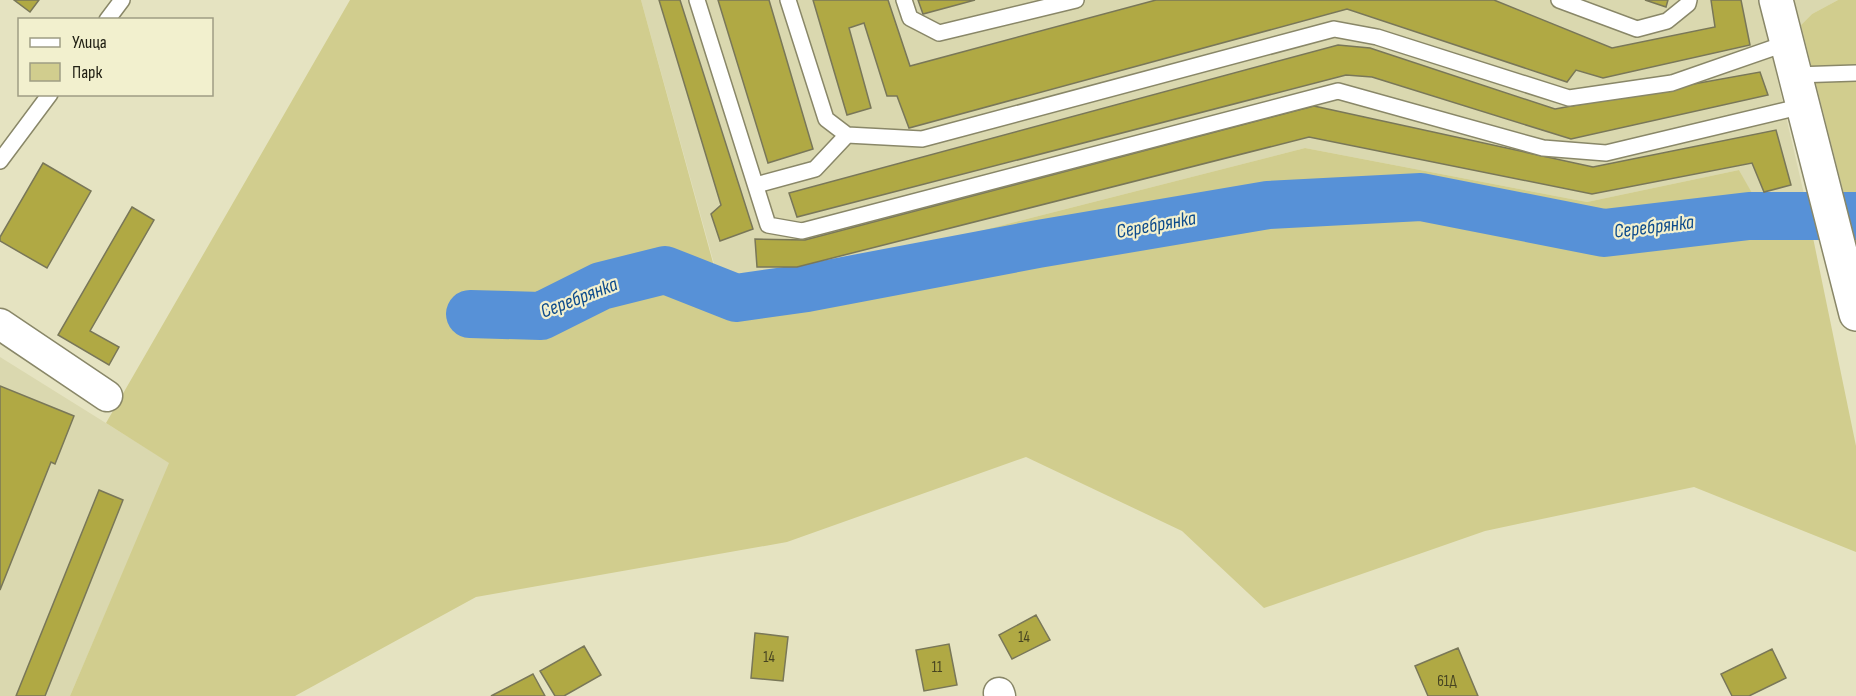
<svg xmlns="http://www.w3.org/2000/svg" width="1856" height="696" font-family="'Sofia Sans Condensed',sans-serif">
	<rect width="100%" height="100%" fill="#e5e3c1"/>
	<path fill="#dad8af" d="M641 0H1759L1804 194 1756 202 1739 170 1587 202 1305 148 780 282 716 271Z
		M1794 0H1838L1812 14 1801 25Z
		M0 357 170 463 70 696H0Z"/>
	<path fill="#d1cd8e" d="M350 0H641L715 270 780 282 1305 148 1587 202 1739 170 1757 202 1804 194 1856 446V552L1694 487 1485 531 1264 608 1182 531 1026 457 787 542 476 597 295 696H70L169 463 106 423Z
		M1838 0H1856V241L1801 25 1812 14Z"/>
	<g fill="none" stroke-linecap="round" stroke-linejoin="round">
		<path stroke="#5791d7" stroke-width="48" d="M470 314 541 316 601 286 665 270 736 298 807 288 1038 244 1268 205 1421 197 1604 233 1749 216H1856"/>
	</g>
	<path fill="#b0a944" stroke="#797758" stroke-width="1.5" d="M14 0H39L30 12Z
		M659 0H680L753 229 720 241 711 214 721 205Z
		M718 0H769L813 149 768 163Z
		M813 0H888L910 66 1156 0H1494L1612 48 1715 27 1711 0H1741L1750 45 1603 78 1576 70 1567 82 1347 9 909 128 897 96H887L864 23 849 28 871 108 847 115Z
		M918 0H975L923 14Z
		M1645 0H1668L1666 7Z
		M1338 45 1370 48 1555 109 1760 72 1768 95 1571 139 1372 77 1346 75 797 217 789 193Z
		M1314 106 1593 167 1776 130 1791 185 1764 192 1752 163 1592 194 1309 137 797 267H757L755 239 805 240Z
		M43 163 91 191 47 268 0 241V237Z
		M132 207 154 220 90 331 119 347 109 365 58 335Z
		M0 386 74 416 55 464 51 462 0 590Z
		M99 490 123 500 45 696H16Z
		M1036 615 1050 640 1012 659 999 635Z
		M755 633 788 637 783 681 751 678Z
		M949 644 957 685 924 691 916 650Z
		M584 646 601 675 564 696H555L540 671Z
		M1458 648 1478 696H1428L1415 666Z
		M1772 649 1786 678 1749 696H1732L1721 674Z
		M533 674 545 696H491Z"/>
	<g fill="none" stroke-linecap="round" stroke-linejoin="round">
		<g stroke="#898768" stroke-width="18">
			<path id="lane" d="M697 0 768 225 802 231 1338 91 1543 148 1606 153 1803 106
				M788 0 826 119 847 135 922 139 1334 29 1377 37 1569 98 1672 83 1787 43
				M904 0 910 18 939 33 1076 0
				M1559 0 1637 29 1667 21 1688 4 1689 0
				M107 20 122 0
				M1795 75 1856 73
				M0 161 50 94
				M756 185 815 169 847 135"/>
		</g>
		<g stroke="#898768" stroke-width="33">
			<path id="street" d="M0 324 107 396
				M999 693 1000 696"/>
		</g>
		<g stroke="#898768" stroke-width="36">
			<path id="secondary" d="M1776 0 1856 314"/>
		</g>
		<use href="#lane" stroke="#fff" stroke-width="15"/>
		<use href="#street" stroke="#fff" stroke-width="30"/>
		<use href="#secondary" stroke="#fff" stroke-width="33"/>
	</g>
	<g text-anchor="middle" dominant-baseline="central" stroke-width="4.5" stroke-linejoin="round" paint-order="stroke">
		<g font-size="15" fill="#464321">
			<text x="1024" y="637">14</text>
			<text x="769" y="657">14</text>
			<text x="937" y="667">11</text>
			<text x="1447" y="681">61Д</text>
		</g>
		<g font-size="20" font-style="italic" fill="#0d4b8b" stroke="#f2f0ce">
			<text transform="translate(1156 225) rotate(-10)">Серебрянка</text>
			<text transform="translate(1654 227) rotate(-7)">Серебрянка</text>
			<text transform="translate(579 298) rotate(-21)">Серебрянка</text>
		</g>
	</g>
	<rect x="18" y="18" width="195" height="78" fill="#f2f0ce" stroke="#9f9d84" stroke-width="1.5"/>
	<rect x="30" y="38" width="30" height="9" fill="#ffffff" stroke="#9f9d84" stroke-width="1.5"/>
	<text x="72" y="48" font-size="18" fill="#222115">Улица</text>
	<rect x="30" y="63" width="30" height="18" fill="#d1cd8e" stroke="#9f9d84" stroke-width="1.5"/>
	<text x="72" y="78" font-size="18" fill="#222115">Парк</text>
</svg>
